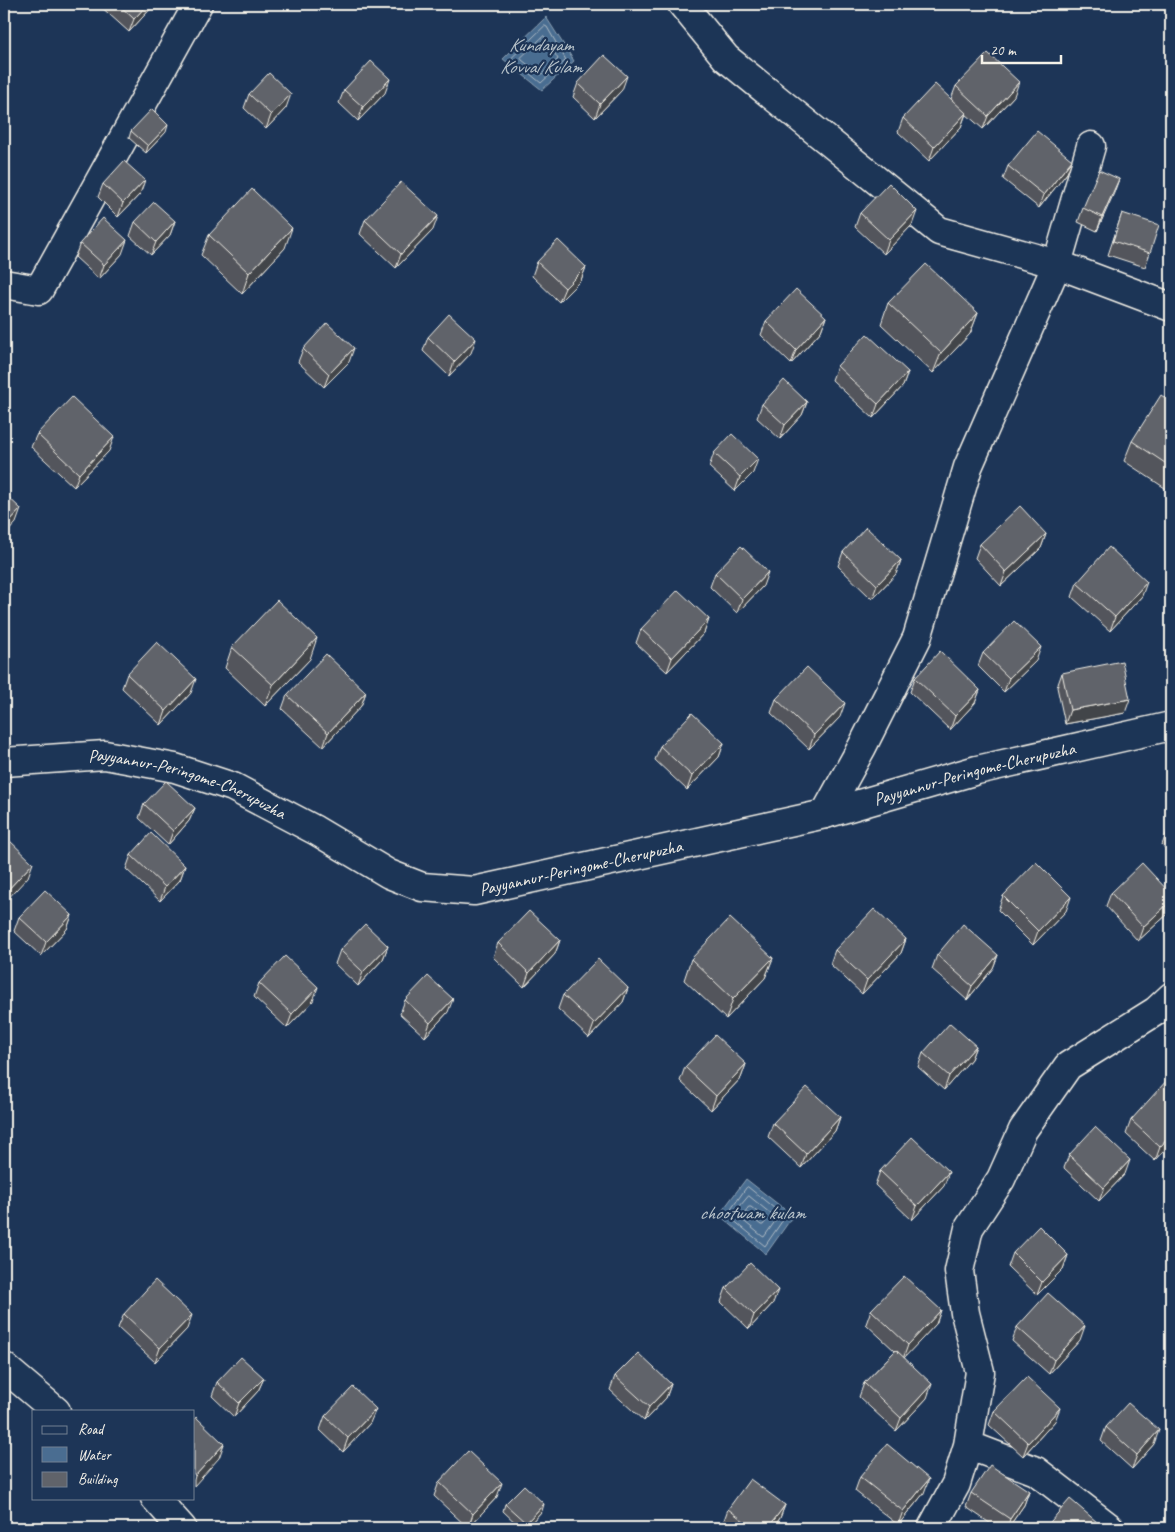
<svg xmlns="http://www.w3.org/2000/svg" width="1175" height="1532" font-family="Caveat,sans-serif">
	<rect width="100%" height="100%" fill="#1d3557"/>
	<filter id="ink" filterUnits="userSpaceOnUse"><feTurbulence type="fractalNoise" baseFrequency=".02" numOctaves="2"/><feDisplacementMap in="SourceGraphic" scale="10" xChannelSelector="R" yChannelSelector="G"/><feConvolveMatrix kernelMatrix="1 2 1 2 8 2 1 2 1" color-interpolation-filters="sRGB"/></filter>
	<g filter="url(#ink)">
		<path fill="#4a6d91" stroke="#8ea2b4" d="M546 17 574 61 542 90 503 59Z
			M746 1179 793 1216 766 1254 719 1215Z"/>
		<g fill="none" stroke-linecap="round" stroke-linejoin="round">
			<path stroke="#b0bcc5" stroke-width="1" d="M545 26 547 27 566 60 541 83 513 60 512 58Z
				M544 36 558 59 541 75 522 60 521 58Z
				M748 1187 785 1217 765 1246 727 1215 746 1188Z
				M749 1196 776 1218V1220L764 1237 762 1236 735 1214 736 1211Z
				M749 1207H751L766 1219V1221L763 1225H761L746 1213V1211Z"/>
			<g stroke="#f4f1e8" stroke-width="31">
				<path id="street" d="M682 4 726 58 939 231 1057 264 1171 307
					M4 284 39 290 198 4
					M825 814 862 747 917 638 968 467 1057 264 1091 146
					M4 1367 56 1411
					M968 1445 1036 1471 1110 1528
					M155 1498 182 1528
					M932 1528 956 1484 968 1445 980 1372 965 1313 959 1271 969 1228 1001 1179 1023 1130 1068 1066 1156 1011 1171 997"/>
			</g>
			<g stroke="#f4f1e8" stroke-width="31">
				<g id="secondary">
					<path id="s1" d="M4 762 105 755 175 768 233 787 315 830 389 874 422 887 474 891 825 814 977 770 1171 726"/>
				</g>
			</g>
			<use href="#street" stroke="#1d3557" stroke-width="28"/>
			<use href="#secondary" stroke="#1d3557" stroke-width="28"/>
		</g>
		<path fill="#53555b" stroke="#f4f1e8" d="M100 4H155L154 5 129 32 99 5Z
			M578 83 622 90 595 118 573 97Z
			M956 86 1014 96 983 129 966 114 961 127 929 161 898 132 903 118 951 99Z
			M344 90 385 93 358 121 339 103Z
			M249 94 286 108 266 129 244 108Z
			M131 131 166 132 146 153 129 138Z
			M1008 166 1067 173 1039 208 1003 179Z
			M1119 179 1097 231 1078 222 1083 208Z
			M103 184 140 194 118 217 98 197Z
			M860 213 912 225 884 254 855 227Z
			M1122 213 1150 253 1145 267 1108 255Z
			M365 220 433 230 396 268 360 234Z
			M175 221 170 235 151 255 130 236 135 222Z
			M209 235 285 248 242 294 201 255Z
			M80 243 122 254 99 279 75 257Z
			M537 262 586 267 581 280 559 302 532 276Z
			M888 303 978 313 970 334 933 373 881 324Z
			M826 317 821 331 791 364 761 335 766 321Z
			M428 337 471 353 449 376 423 351Z
			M303 349 349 362 324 387 298 362Z
			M837 366 908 372 903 386 873 418 832 380Z
			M807 402 802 415 780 439 757 418 762 404Z
			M1171 402V492L1124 461 1132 441Z
			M37 434 109 451 74 487 31 447Z
			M714 453 753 473 735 491 709 467Z
			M1046 534 1041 548 1001 586 975 558 980 544Z
			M843 552 901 560 896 574 872 599 838 566Z
			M715 573 763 586 737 613 710 587Z
			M1077 583 1142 596 1110 631 1072 597Z
			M709 619 704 633 667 672 636 643 641 629Z
			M232 647 310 659 265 706 225 668Z
			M983 653 1036 661 1004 692 978 666Z
			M1062 673 1125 713 1065 724 1057 687Z
			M127 674 191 693 161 725 122 688Z
			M915 678 980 690 975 703 950 730 910 692Z
			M366 692 361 706 323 747 282 709 287 695Z
			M776 699 840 717 809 749 771 713Z
			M724 743 719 757 687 790 655 760 660 746Z
			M144 804 195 808 189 821 168 845 139 818Z
			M1171 827V855L1162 845 1167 831Z
			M131 855 185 866 180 880 160 901 126 869Z
			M1111 893 1171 894V907L1170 912 1138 941 1106 906Z
			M1003 896 1066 911 1033 945 998 910Z
			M72 915 67 929 41 956 14 931 19 917Z
			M906 939 901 953 862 994 830 964 835 950Z
			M560 940 555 954 524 987 493 957 498 943Z
			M388 946 383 959 358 986 335 964 340 950Z
			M937 955H998L993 968 967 1000 932 969Z
			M773 958 765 978 726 1019 684 980 691 959Z
			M259 983 313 1001 287 1028 254 997Z
			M628 988 623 1002 589 1038 558 1009 563 995Z
			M405 1000 448 1012 425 1037 400 1014Z
			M976 1046 971 1059 944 1090 918 1067 923 1053Z
			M746 1064 741 1078 711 1110 680 1081 685 1067Z
			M1171 1083V1143L1155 1161 1126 1134 1131 1120Z
			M840 1117 835 1131 801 1168 768 1137 773 1123Z
			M1069 1155 1125 1174 1099 1201 1064 1168Z
			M880 1171 944 1186 912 1220 875 1185Z
			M1013 1253 1068 1255 1063 1269 1037 1295 1008 1267Z
			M726 1288 773 1303 749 1329 721 1302Z
			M871 1310H941L936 1324 904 1357 927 1398 896 1431 859 1397 864 1383 895 1351 866 1324Z
			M124 1314 187 1329 155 1362 118 1328Z
			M1017 1327 1080 1340 1049 1374 1012 1341Z
			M615 1376 671 1384 666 1398 644 1421 610 1390Z
			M264 1378 258 1391 234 1417 212 1396 217 1382Z
			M994 1411 1055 1421 1023 1456 989 1425Z
			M325 1416 370 1423 343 1452 320 1430Z
			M1106 1427 1154 1444 1132 1469 1101 1441Z
			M860 1477 924 1493 898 1525 855 1491Z
			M439 1482 497 1497 468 1528 434 1496Z
			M1029 1491 1024 1505 1008 1528H997L966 1507 971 1493Z
			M505 1504 542 1511 526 1528H521L503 1511Z
			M785 1505 780 1518 773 1528H730L723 1523 728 1509Z"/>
		<path fill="#43454a" stroke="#f4f1e8" d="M148 4H155L154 5 129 32 134 19Z
			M627 76 622 90 595 118 600 104Z
			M390 79 385 93 358 121 363 107Z
			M1019 82 1014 96 983 129 988 116Z
			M291 94 286 108 266 129 271 115Z
			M966 113 961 127 929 161 934 147Z
			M168 125 166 132 146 153 148 146Z
			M1072 160 1067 173 1039 208 1044 195Z
			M1119 179 1114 193 1097 231 1102 217Z
			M145 180 140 194 118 217 123 203Z
			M917 211 912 225 884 254 889 240Z
			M438 216 433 230 396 268 401 254Z
			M175 221 170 235 151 255 156 242Z
			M292 228 285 248 242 294 249 273Z
			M127 240 122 254 99 279 104 265Z
			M586 267 581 280 559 302 565 288Z
			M978 313 970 334 933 373 941 353Z
			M826 317 821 331 791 364 796 350Z
			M476 339 471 353 449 376 454 362Z
			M354 348 349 362 324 387 329 374Z
			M908 372 903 386 873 418 878 404Z
			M807 402 802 415 780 439 785 425Z
			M114 437 109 451 74 487 79 474Z
			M758 459 753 473 735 491 740 477Z
			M21 509 16 523 4 536V527Z
			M1046 534 1041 548 1001 586 1006 572Z
			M901 560 896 574 872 599 877 585Z
			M768 572 763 586 737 613 742 599Z
			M1147 582 1142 596 1110 631 1115 617Z
			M709 619 704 633 667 672 672 658Z
			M317 638 310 659 265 706 273 685Z
			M1041 647 1036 661 1004 692 1009 678Z
			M196 679 191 693 161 725 166 711Z
			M980 690 975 703 950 730 955 716Z
			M366 692 361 706 323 747 328 733Z
			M1130 699 1125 713 1065 724 1070 710Z
			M845 703 840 717 809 749 814 735Z
			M724 743 719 757 687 790 692 776Z
			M195 808 189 821 168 845 173 831Z
			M33 863 28 877 4 903V894Z
			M185 866 180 880 160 901 165 887Z
			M1071 897 1066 911 1033 945 1038 931Z
			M1171 901V907L1170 912 1138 941 1143 927Z
			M72 915 67 929 41 956 46 942Z
			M906 939 901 953 862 994 867 980Z
			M560 940 555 954 524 987 529 973Z
			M388 946 383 959 358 986 363 972Z
			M998 955 993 968 967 1000 972 986Z
			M773 958 765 978 726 1019 733 999Z
			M318 987 313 1001 287 1028 292 1014Z
			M628 988 623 1002 589 1038 594 1024Z
			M453 999 448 1012 425 1037 430 1023Z
			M976 1046 971 1059 944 1090 949 1076Z
			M746 1064 741 1078 711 1110 716 1096Z
			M840 1117 835 1131 801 1168 806 1154Z
			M1171 1135V1143L1155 1161 1160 1147Z
			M1130 1160 1125 1174 1099 1201 1104 1188Z
			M949 1172 944 1186 912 1220 917 1206Z
			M1068 1255 1063 1269 1037 1295 1042 1282Z
			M778 1290 773 1303 749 1329 754 1315Z
			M9 1299 6 1306 4 1308V1304Z
			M941 1310 936 1324 903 1359 908 1345Z
			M192 1315 187 1329 155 1362 160 1348Z
			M1085 1326 1080 1340 1049 1374 1054 1360Z
			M264 1378 258 1391 234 1417 239 1403Z
			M671 1384 666 1398 644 1421 649 1407Z
			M932 1384 927 1398 896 1431 901 1418Z
			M1060 1408 1055 1421 1023 1456 1028 1443Z
			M376 1409 370 1423 343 1452 348 1438Z
			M1159 1430 1154 1444 1132 1469 1137 1455Z
			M224 1444 219 1458 194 1486V1480L195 1476Z
			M929 1479 924 1493 898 1525 903 1511Z
			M502 1483 497 1497 468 1528 473 1514Z
			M1029 1491 1024 1505 1008 1528H1007L1010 1519Z
			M544 1504 542 1511 526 1528H525L526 1523Z
			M785 1505 780 1518 773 1528H768Z"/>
		<path fill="#60636a" stroke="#f4f1e8" d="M118 4H148L134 19Z
			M988 53 1019 82 988 116 956 86Z
			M604 55 627 76 600 104 578 83Z
			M371 61 390 79 363 107 344 90Z
			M269 73 291 94 271 115 249 94Z
			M935 84 966 113 934 147 903 118Z
			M152 109 168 125 148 146 131 131Z
			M1037 131 1072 160 1044 195 1008 166Z
			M124 161 145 180 123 203 103 184Z
			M1099 170 1119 179 1102 217 1083 208Z
			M401 182 438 216 401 254 365 220Z
			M889 183 917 211 889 240 860 213Z
			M252 189 292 228 249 273 209 235Z
			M154 202 175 221 156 242 135 222Z
			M1122 213 1159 225 1150 253 1113 241Z
			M103 218 127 240 104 265 80 243Z
			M558 240 586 267 565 288 537 262Z
			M926 264 978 313 941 353 888 303Z
			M796 289 826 317 796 350 766 321Z
			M449 314 476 339 454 362 428 337Z
			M327 323 354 348 329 374 303 349Z
			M867 334 908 372 878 404 837 366Z
			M784 380 807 402 785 425 762 404Z
			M1161 395 1171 402V467L1132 441Z
			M72 397 114 437 79 474 37 434Z
			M732 434 758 459 740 477 714 453Z
			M4 493 21 509 4 527Z
			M1020 506 1046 534 1006 572 980 544Z
			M866 527 901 560 877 585 843 552Z
			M741 546 768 572 742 599 715 573Z
			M1109 547 1147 582 1115 617 1077 583Z
			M678 590 709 619 672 658 641 629Z
			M277 600 317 638 273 685 232 647Z
			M1014 621 1041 647 1009 678 983 653Z
			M157 642 196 679 166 711 127 674Z
			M940 651 980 690 955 716 915 678Z
			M326 654 366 692 328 733 287 695Z
			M1122 661 1130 699 1070 710 1062 673Z
			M807 667 845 703 814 735 776 699Z
			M692 713 724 743 692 776 660 746Z
			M166 781 195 808 173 831 144 804Z
			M1171 827V836L1167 831Z
			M151 833 185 866 165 887 131 855Z
			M8 839 33 863 4 894V844Z
			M1036 862 1071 897 1038 931 1003 896Z
			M1142 863 1171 894V901L1143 927 1111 893Z
			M45 890 72 915 46 942 19 917Z
			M874 909 906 939 867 980 835 950Z
			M529 911 560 940 529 973 498 943Z
			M730 918 773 958 733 999 691 959Z
			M365 924 388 946 363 972 340 950Z
			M963 924 998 955 972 986 937 955Z
			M285 956 318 987 292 1014 259 983Z
			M598 959 628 988 594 1024 563 995Z
			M428 976 453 999 430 1023 405 1000Z
			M950 1023 976 1046 949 1076 923 1053Z
			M715 1035 746 1064 716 1096 685 1067Z
			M1168 1079 1171 1083V1135L1160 1147 1131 1120Z
			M807 1087 840 1117 806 1154 773 1123Z
			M1095 1127 1130 1160 1104 1188 1069 1155Z
			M912 1137 949 1172 917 1206 880 1171Z
			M1039 1226 1068 1255 1042 1282 1013 1253Z
			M750 1263 778 1290 754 1315 726 1288Z
			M904 1276 941 1310 908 1345 871 1310Z
			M155 1280 192 1315 160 1348 124 1314Z
			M1048 1293 1085 1326 1054 1360 1017 1327Z
			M4 1294 9 1299 4 1304Z
			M896 1350 932 1384 901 1418 864 1383Z
			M638 1353 671 1384 649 1407 615 1376Z
			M241 1357 264 1378 239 1403 217 1382Z
			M1027 1377 1060 1408 1028 1443 994 1411Z
			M353 1387 376 1409 348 1438 325 1416Z
			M1128 1403 1159 1430 1137 1455 1106 1427Z
			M196 1417 224 1444 195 1476 194 1474V1420Z
			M887 1444 929 1479 903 1511 860 1477Z
			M468 1451 502 1483 473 1514 439 1482Z
			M990 1465 1029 1491 1010 1519 971 1493Z
			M750 1479 785 1505 768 1528H753L728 1509Z
			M524 1485 544 1504 526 1523 505 1504Z
			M1070 1499 1104 1528H1045Z"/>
	</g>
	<g text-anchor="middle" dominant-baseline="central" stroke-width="4.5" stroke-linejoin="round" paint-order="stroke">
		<g font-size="18" fill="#f4f1e8" stroke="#1d3557">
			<text stroke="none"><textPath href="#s1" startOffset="1014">Payyannur-Peringome-Cherupuzha</textPath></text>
			<text stroke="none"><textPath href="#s1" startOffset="188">Payyannur-Peringome-Cherupuzha</textPath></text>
			<text stroke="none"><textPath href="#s1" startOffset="609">Payyannur-Peringome-Cherupuzha</textPath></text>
		</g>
		<g font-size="19" font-style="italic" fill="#b8c3ca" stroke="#1d3557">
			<text x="541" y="45">Kundayam<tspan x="541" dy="22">Kovval Kulam</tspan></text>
			<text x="752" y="1213">chootwam kulam</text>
		</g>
	</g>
	<rect width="1175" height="1532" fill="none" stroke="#1d3557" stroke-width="20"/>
	<rect x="10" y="10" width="1155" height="1512" fill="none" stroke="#f4f1e8" stroke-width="2" filter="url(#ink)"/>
	<rect x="32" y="1410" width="162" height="90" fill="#1d3557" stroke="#738091"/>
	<rect x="42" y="1426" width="25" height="8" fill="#1d3557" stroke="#738091"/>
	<text x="78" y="1434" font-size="15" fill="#f4f1e8">Road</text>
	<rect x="42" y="1447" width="25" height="15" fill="#4a6d91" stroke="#738091"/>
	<text x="78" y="1460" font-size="15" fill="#f4f1e8">Water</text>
	<rect x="42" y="1472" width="25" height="15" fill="#60636a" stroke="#738091"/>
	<text x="78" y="1484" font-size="15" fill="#f4f1e8">Building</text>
	<path d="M982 55v8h79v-8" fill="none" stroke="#f4f1e8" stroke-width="2.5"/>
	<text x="990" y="55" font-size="15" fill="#f4f1e8" stroke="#1d3557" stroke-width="4" paint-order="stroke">20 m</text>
</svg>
